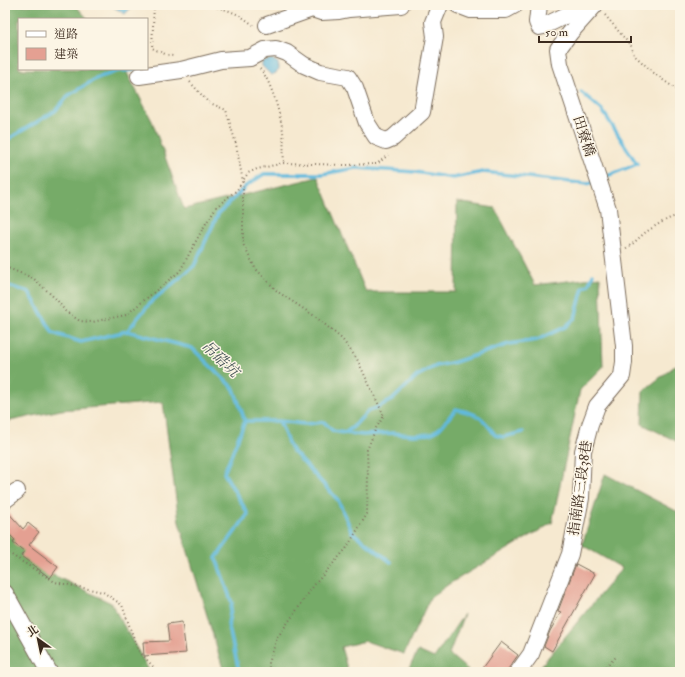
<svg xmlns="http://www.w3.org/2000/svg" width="685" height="677" font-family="'IM FELL Double Pica','Noto Serif TC',serif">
	<rect width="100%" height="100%" fill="#fcf5e5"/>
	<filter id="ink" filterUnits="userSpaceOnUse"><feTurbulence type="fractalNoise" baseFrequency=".025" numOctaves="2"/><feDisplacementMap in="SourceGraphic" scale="8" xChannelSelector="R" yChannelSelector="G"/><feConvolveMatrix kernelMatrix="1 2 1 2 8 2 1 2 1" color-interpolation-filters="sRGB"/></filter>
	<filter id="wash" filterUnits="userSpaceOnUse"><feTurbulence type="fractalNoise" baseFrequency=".012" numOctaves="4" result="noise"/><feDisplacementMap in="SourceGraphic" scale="16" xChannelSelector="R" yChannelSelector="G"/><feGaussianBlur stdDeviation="0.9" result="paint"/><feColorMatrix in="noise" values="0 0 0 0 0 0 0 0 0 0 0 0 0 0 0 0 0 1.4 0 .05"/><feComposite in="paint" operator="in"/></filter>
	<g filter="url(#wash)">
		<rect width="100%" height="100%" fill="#f6e9d0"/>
		<path fill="#76ab68" stroke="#586a43" d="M5 5H75L88 19H19V69H125L152 121 184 209 318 177 366 292H456L457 202 495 208 535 285 600 277 603 367 580 390 552 523 449 584 430 598 404 654 365 641 341 647 348 672H224L179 522 163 402 61 410 5 422Z
			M680 362V443L642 424 643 391Z
			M605 474 680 513V672H536L622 568 582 545Z
			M9 533 43 570 111 603 150 672H5V536Z
			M464 614 449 654 470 672H407L418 651 434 658Z"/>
		<path fill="#60bade" stroke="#4e727e" d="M110 5H134L125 14Z
			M272 59 278 63 279 70 276 73 271 75 262 66V61Z"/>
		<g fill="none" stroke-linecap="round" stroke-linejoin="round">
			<path stroke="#60bade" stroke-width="3.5" d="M581 92 602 110 637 164 602 178
				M5 141 55 111 69 95 97 78 118 71 139 70
				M5 285 29 292 53 333 81 342 127 331 192 348 234 389 245 421 224 473 248 514 216 558 232 603 228 624 239 671 238 672
				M127 331 151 302 194 266 218 214 246 186 264 174H322L356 168 415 172 453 178 483 172 588 184 595 181
				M245 421H279L305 424 324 422 333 431 345 433 363 435 392 433 413 435 431 434 440 428 456 409C478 414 482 416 495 435L503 437 523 432
				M279 421C284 430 286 440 291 449L338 500 352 532 391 562
				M345 433 353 427 368 411 374 409 392 400 417 376 436 366 455 362 509 344 537 340 565 327 575 318 583 288 589 284 593 274"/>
		</g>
		<g id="blocks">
			<path fill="#e4a092" d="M5 509 23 529 28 523 39 532 29 545 58 567 50 578 21 556 24 551 13 543 15 540 5 530Z
				M576 564 595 574 552 651 544 646 550 631 561 612 558 611Z
				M182 622 186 653 144 656 143 642 169 641 167 624Z
				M501 642 518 655 506 672H487L482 668Z"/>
		</g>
	</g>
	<g filter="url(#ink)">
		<use href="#blocks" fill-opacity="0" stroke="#7c6d5c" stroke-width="1"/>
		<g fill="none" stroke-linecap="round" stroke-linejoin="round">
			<g stroke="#7c6d5c" stroke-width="18">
				<path id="minor" d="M458 5 471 10H506L515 5
					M539 5 537 22 539 27 544 26 583 7 591 9
					M267 25 312 9 321 12 339 11 349 9 401 5
					M139 76 181 70 221 60 250 58 265 50 276 49 287 53 304 65 320 72 348 77 355 88 367 123 376 137 386 141 393 138 422 112 435 37 433 22 440 5
					M5 500 17 491
					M5 593 49 672
					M518 672 531 654 570 554 581 498 583 451 590 425 597 406 622 376 624 362V346L608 209 560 64 558 49 570 33 595 5"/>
			</g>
			<path stroke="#7c6d5c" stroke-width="2" stroke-dasharray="1 3" stroke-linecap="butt" d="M154 5 152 48 167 55 173 56
				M215 5V7C230 10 241 15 253 25
				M605 15 631 46 634 55 656 75 680 92
				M260 69C271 80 280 115 283 131 284 141 283 152 284 163
				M190 82 208 102 226 110 236 144 243 182V244L255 268 278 292 316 317 342 339 357 359 384 416 376 428 367 450 368 476 367 514 346 549 315 584 277 638 269 663V672
				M626 248C634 244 638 238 646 232 655 226 669 217 680 215
				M5 267 33 278 57 300 65 311 80 321 92 322 126 315 180 271 202 230 216 207 237 190 248 173 257 169 284 163 345 165 377 164 388 155
				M5 551 55 582 103 592 122 605 138 650 158 672
				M600 672 616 657"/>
			<use href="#minor" stroke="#fff" stroke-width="16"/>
		</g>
	</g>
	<g text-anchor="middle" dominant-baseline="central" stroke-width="3" stroke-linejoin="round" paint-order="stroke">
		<g font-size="14" fill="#3b2a1e" stroke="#fcf5e5">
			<text transform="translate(584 136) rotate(72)">田寮橋</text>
			<text transform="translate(580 488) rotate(-82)">指南路三段38巷</text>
		</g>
		<g font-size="15" font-style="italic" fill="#465558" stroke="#fcf5e5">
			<text transform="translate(220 359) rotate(43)">吊硞坑</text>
		</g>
	</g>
	<rect width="685" height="677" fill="none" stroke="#fcf5e5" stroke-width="20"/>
	<rect x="18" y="18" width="130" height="52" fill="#fcf5e5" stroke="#afa495"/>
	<rect x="26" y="31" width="20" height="6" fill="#ffffff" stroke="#afa495"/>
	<text x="54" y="38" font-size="12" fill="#3b2a1e">道路</text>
	<rect x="26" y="48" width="20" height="12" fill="#e4a092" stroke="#afa495"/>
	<text x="54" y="58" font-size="12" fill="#3b2a1e">建築</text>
	<g transform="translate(38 639) rotate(327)" stroke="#fcf5e5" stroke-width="3" paint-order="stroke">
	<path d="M0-3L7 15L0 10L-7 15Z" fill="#3b2a1e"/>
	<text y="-6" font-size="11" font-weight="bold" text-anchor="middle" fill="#3b2a1e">北</text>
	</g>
	<path d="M539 36v6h92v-6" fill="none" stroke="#3b2a1e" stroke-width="2"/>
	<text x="545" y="36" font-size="12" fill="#3b2a1e" stroke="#fcf5e5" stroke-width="3" paint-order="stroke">50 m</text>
</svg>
